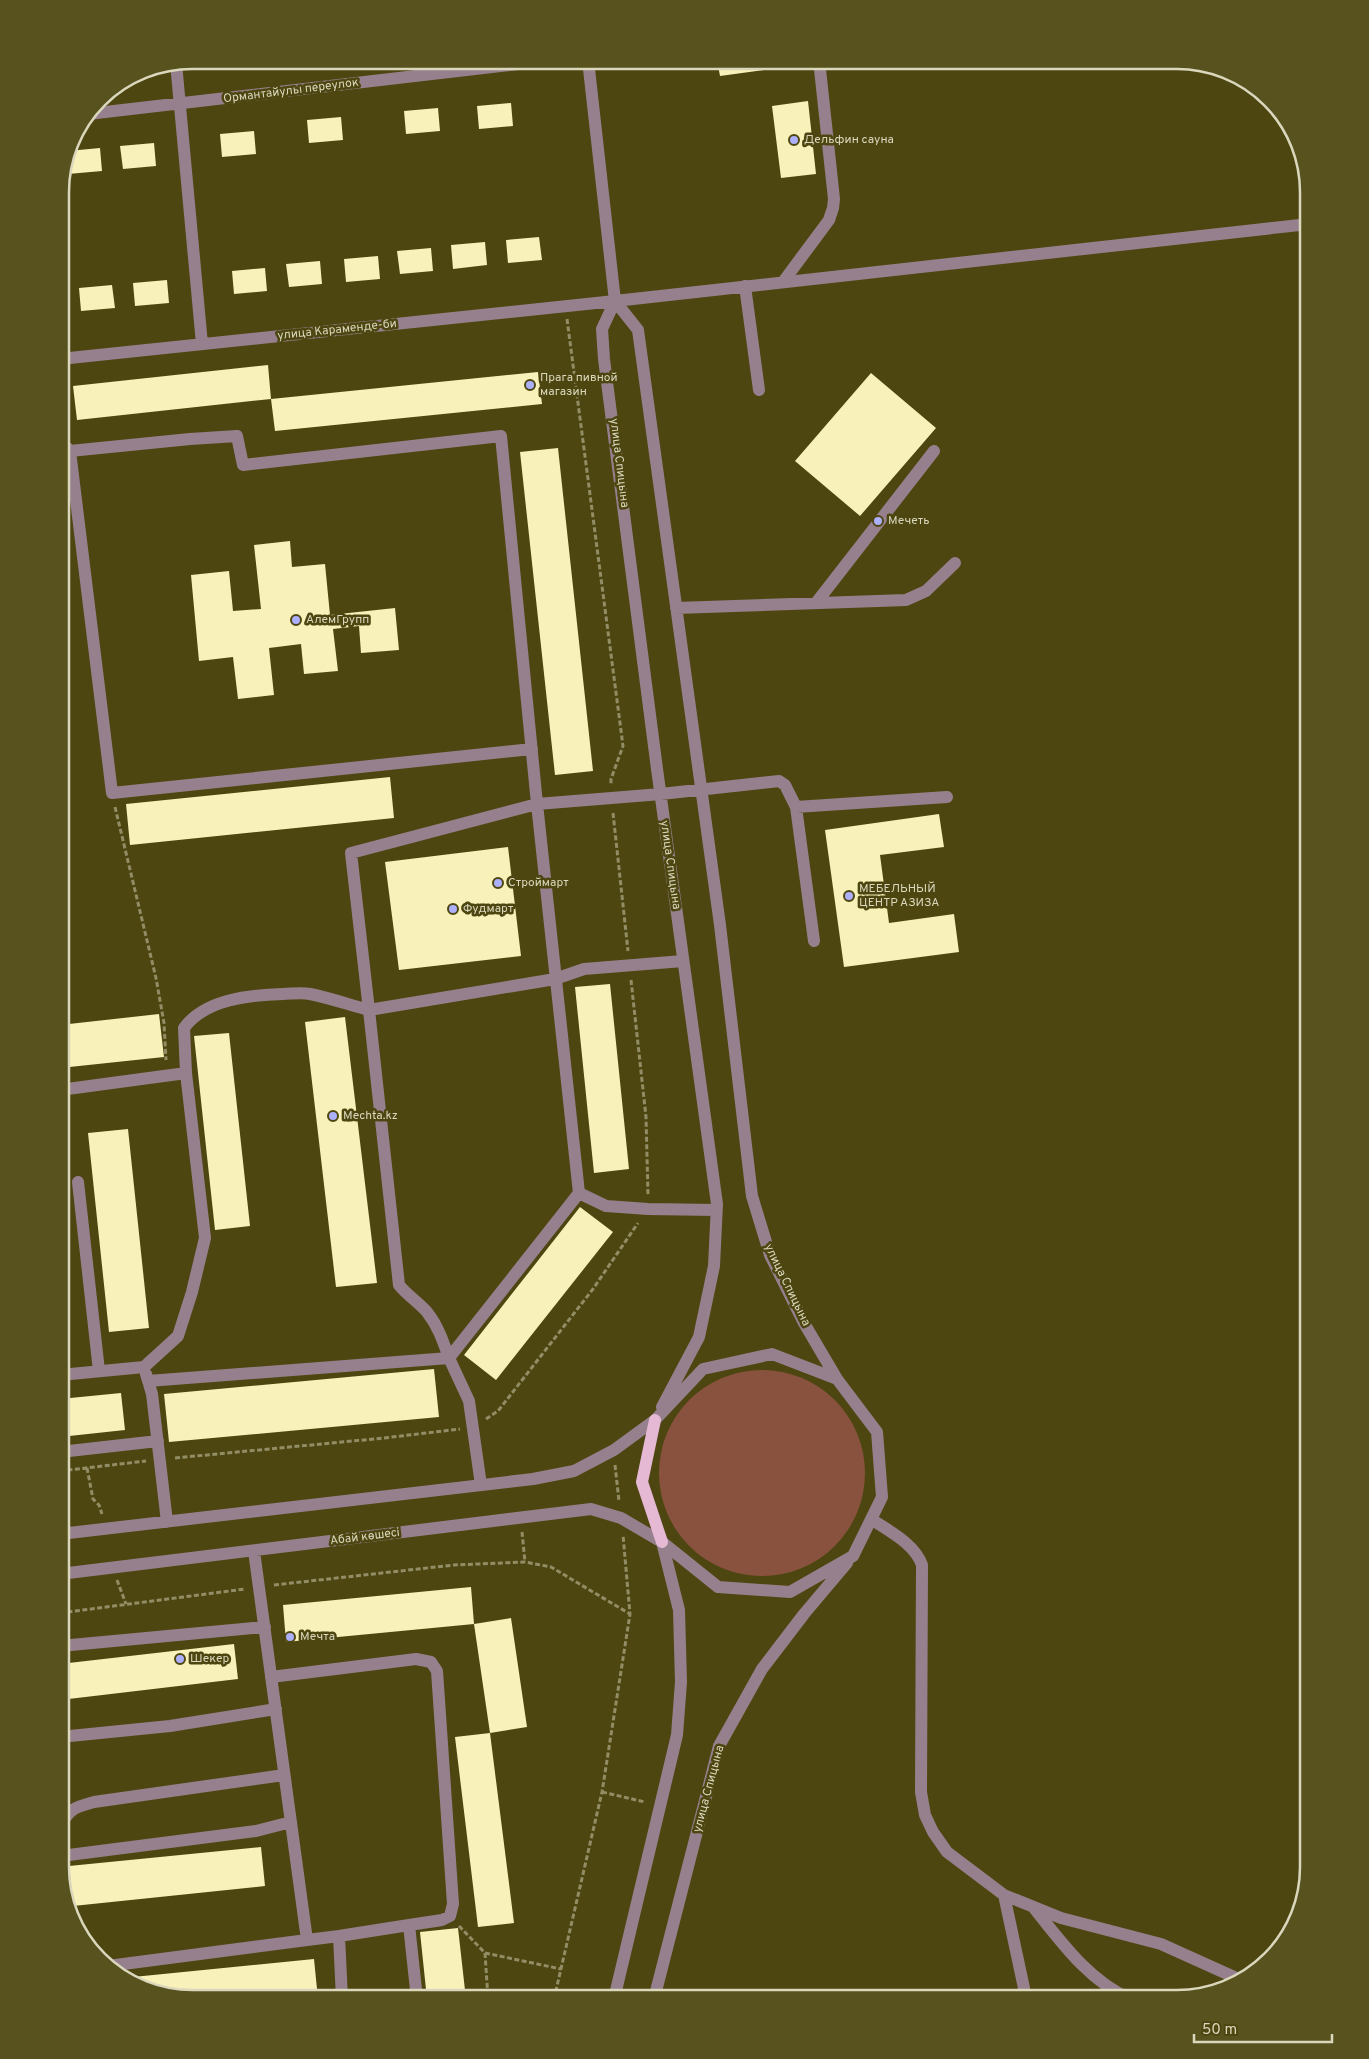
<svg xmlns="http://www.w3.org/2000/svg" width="1369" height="2059" font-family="Overpass,sans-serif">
	<rect width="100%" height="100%" fill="#4d4610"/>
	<path fill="#88523e" d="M60 860 69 946 60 947Z
		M659 1473a103 103 0 1 1 206 0a103 103 0 1 1-206 0Z"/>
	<path fill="#f8f1b9" d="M717 60H786V67L720 76Z
		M808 101 816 174 781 178 772 106Z
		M511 103 513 126 479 129 477 106Z
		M438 108 440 131 406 134 404 111Z
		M341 117 343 140 309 143 307 120Z
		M254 131 256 154 222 157 220 134Z
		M154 143 156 166 123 169 120 146Z
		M100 148 102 171 68 174 66 157 68 151Z
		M539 237 542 260 508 263 506 240Z
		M485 242 487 265 453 269 451 245Z
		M431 248 433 271 400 274 397 251Z
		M378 256 380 279 346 282 344 259Z
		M320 261 322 284 289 287 286 264Z
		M265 268 267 291 234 294 232 271Z
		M167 280 169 303 135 306 133 283Z
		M112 285 115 308 81 311 79 288Z
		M268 365 271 399 538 372 542 404 275 431 271 399 77 420 73 386Z
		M871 373 936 428 860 516 795 461Z
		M558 448 593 771 555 775 520 452Z
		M290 541 292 567 325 564 330 615 395 608 399 650 361 653 359 626 333 629 338 671 304 674 301 644 269 648 274 695 238 699 233 657 199 661 191 575 229 571 233 611 261 609 254 545Z
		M390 777 394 818 130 845 126 804Z
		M939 814 944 847 880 855 889 923 954 914 959 952 844 967 825 830Z
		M508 847 521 956 399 970 385 862Z
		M610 984 629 1169 594 1173 575 987Z
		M159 1014 164 1057 60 1068V1025Z
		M345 1017 377 1283 336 1287 305 1022Z
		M229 1033 250 1226 215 1230 194 1036Z
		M128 1129 149 1328 109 1332 88 1133Z
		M580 1207 613 1232 496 1380 464 1355Z
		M434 1369 439 1417 169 1442 164 1394Z
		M121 1393 125 1430 60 1437V1399Z
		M471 1587 474 1624 286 1642 283 1605Z
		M511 1618 527 1727 490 1733 474 1624Z
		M234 1644 238 1679 60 1700V1664Z
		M490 1733 514 1923 478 1927 455 1737Z
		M261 1847 265 1886 73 1906 69 1866Z
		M458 1928 466 1999H427L420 1932Z
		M314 1959 318 1999H184L123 1978Z"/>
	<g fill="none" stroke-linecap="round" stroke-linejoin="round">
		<path stroke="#928d65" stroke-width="3" stroke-dasharray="5 2.5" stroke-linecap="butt" d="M567 319 623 746 611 779V784
			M115 807 156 978 164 1023 166 1060
			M613 813 628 951
			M631 980 646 1117 648 1195
			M486 1419 498 1411 593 1289 638 1223
			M175 1458 384 1438 460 1429
			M615 1465 619 1501
			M87 1468 93 1499 99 1505 102 1514
			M60 1471 146 1461
			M522 1532 525 1562
			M117 1580 126 1604
			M274 1585 454 1565 525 1562 551 1567 630 1614
			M60 1613 245 1589
			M602 1792 645 1802
			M459 1926 485 1953 488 1999
			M485 1953 561 1969
			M554 1999 602 1792 630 1614 623 1535"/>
		<path stroke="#96808d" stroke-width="12" d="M588 60 615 301 602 329 604 359 657 769 717 1204 714 1266 699 1337 662 1407
			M176 63 202 344
			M88 114 553 60
			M783 282 829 220 833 208 834 199 819 60
			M745 286 759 390
			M615 301 638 330 720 925 752 1196 770 1255 804 1323 837 1379
			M60 359 615 301 1309 224
			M60 432 63 444 70 451 190 439 237 436 243 465 501 436 537 804 351 853 369 1010C350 1005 330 998 310 994 301 992 291 994 283 994 250 995 205 999 184 1028L186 1073
			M70 451 112 793 532 749
			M816 603 934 451
			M676 608 906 600 926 591 955 563
			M796 807 947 797
			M78 1182 99 1371
			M579 1193 606 1206 648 1209 716 1210
			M449 1358 579 1193 537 804 661 794 779 781 785 785 796 807 814 941
			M449 1358C443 1341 438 1326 427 1312 418 1302 407 1295 399 1285L369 1010 555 979 584 969 683 961
			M146 1374 152 1394 167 1522
			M60 1375 144 1367 178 1336 192 1292 205 1238 186 1073 60 1090
			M148 1381 449 1358 469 1401 481 1485
			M60 1452 158 1441
			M871 1519C889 1531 915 1544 922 1565L921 1792 925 1815 933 1832 947 1852 1004 1895 1061 1918 1161 1944 1243 1981
			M254 1551 307 1940 339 1936 342 1999
			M60 1574 591 1509 621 1518 662 1542 718 1587 790 1592 853 1556 882 1497 877 1432 837 1379 772 1354 703 1369 655 1420 614 1450 574 1471 533 1479 60 1534
			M60 1646 265 1627
			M271 1677 416 1659 431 1662 437 1671 453 1904 450 1916 442 1920 409 1925 417 1999
			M60 1737 170 1726 276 1709
			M60 1828C68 1809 75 1807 94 1802L284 1775
			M60 1840 64 1881
			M61 1856 256 1831 291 1822
			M1004 1895 1024 1988 1021 1999
			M1034 1908C1061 1942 1089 1981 1130 1999
			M339 1936 409 1925
			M108 1966 307 1940
			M614 1999 677 1735 681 1682 679 1610 662 1542
			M654 1999 719 1746 762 1669 804 1614 847 1563"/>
		<path stroke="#e5b9d4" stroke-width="12" d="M655 1420 642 1482 662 1542"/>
	</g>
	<g fill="#acaffb" stroke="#4d4610" stroke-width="2">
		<circle cx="794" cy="140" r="5"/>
		<circle cx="530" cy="385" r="5"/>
		<circle cx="878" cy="521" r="5"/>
		<circle cx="296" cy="620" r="5"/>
		<circle cx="498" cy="883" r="5"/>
		<circle cx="849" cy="896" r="5"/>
		<circle cx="453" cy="909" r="5"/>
		<circle cx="333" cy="1116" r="5"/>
		<circle cx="290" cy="1637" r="5"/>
		<circle cx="180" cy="1659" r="5"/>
	</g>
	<g text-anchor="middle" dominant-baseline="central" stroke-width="5" stroke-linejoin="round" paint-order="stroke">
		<g font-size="12" fill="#dad7bd" stroke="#4d4610">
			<text transform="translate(291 91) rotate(-7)">Ормантайулы переулок</text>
			<text transform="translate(337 330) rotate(-6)">улица Караменде-би</text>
			<text transform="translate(619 463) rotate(83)">улица Спицына</text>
			<text transform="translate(670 865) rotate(82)">улица Спицына</text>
			<text transform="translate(787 1285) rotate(64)">улица Спицына</text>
			<text transform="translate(365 1537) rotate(-7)">Абай көшесі</text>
			<text transform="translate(709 1789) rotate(-75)">улица Спицына</text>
		</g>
		<g font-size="12" fill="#dad7bd" stroke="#4d4610" text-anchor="start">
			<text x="804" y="140">Дельфин сауна</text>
			<text x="540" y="378">Прага пивной<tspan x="540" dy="14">магазин</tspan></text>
			<text x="888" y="521">Мечеть</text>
			<text x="306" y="620">АлемГрупп</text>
			<text x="508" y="883">Строймарт</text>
			<text x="859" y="889">МЕБЕЛЬНЫЙ<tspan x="859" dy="14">ЦЕНТР АЗИЗА</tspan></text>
			<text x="463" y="909">Фудмарт</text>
			<text x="343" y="1116">Mechta.kz</text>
			<text x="300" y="1637">Мечта</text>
			<text x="190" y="1659">Шекер</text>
		</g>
	</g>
	<path d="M0 0H1369V2059H0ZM192 69H1177A123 123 0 0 1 1300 192V1867A123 123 0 0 1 1177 1990H192A123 123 0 0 1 69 1867V192A123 123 0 0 1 192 69Z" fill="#58521e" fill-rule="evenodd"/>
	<path fill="none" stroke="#dad7bd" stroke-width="2.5" d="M192 69H1177A123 123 0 0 1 1300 192V1867A123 123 0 0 1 1177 1990H192A123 123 0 0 1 69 1867V192A123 123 0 0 1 192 69Z"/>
	<path d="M1194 2034v8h138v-8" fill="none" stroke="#dad7bd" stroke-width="2.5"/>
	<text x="1202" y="2034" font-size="15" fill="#dad7bd" stroke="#4d4610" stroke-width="4" paint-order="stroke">50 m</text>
</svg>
